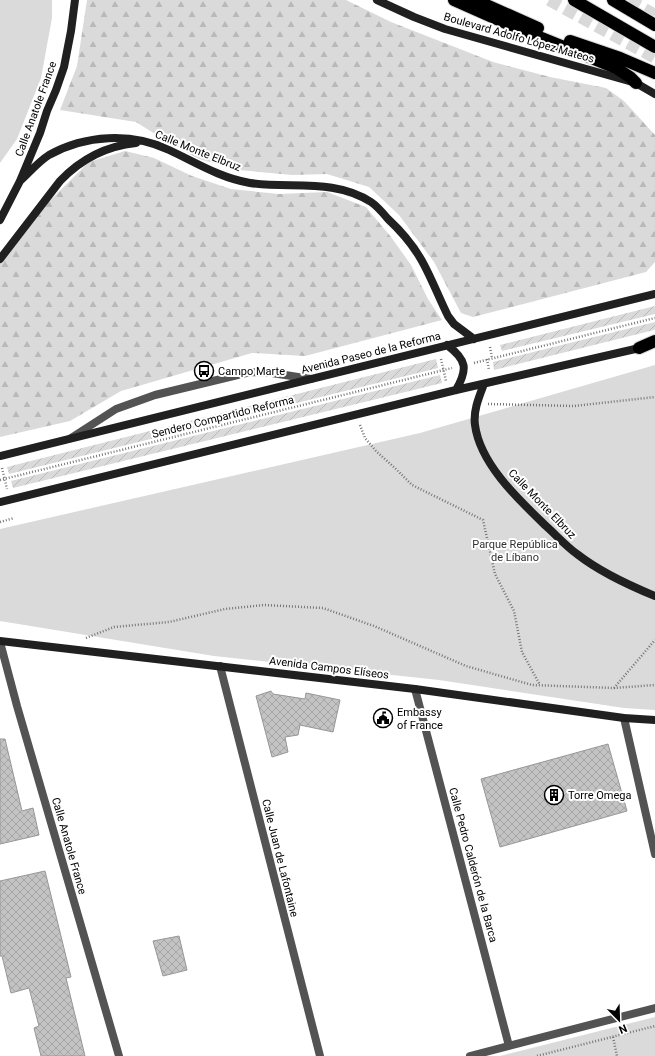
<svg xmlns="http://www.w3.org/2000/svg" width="655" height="1056" font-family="Roboto,sans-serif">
	<defs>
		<pattern id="forest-firs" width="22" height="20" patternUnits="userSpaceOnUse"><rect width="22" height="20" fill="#dadada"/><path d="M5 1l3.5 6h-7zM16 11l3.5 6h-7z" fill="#b9b9b9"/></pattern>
		<pattern id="garden-furrows" width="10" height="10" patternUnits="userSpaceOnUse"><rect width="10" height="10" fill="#dadada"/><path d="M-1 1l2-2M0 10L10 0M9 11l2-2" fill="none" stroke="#b9b9b9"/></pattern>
		<pattern id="building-cross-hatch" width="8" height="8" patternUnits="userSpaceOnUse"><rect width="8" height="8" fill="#c3c3c3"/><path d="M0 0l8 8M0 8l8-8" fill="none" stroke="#a6a6a6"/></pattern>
	</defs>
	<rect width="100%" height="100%" fill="#fff"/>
	<path fill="url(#forest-firs)" d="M87 0H346L391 22 493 62 550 77 606 88 624 101 655 135V262L646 272 473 317 461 313 434 262 399 215 369 187 327 174 292 175 239 170 199 159 163 139 136 122 60 110 77 66Z
		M125 151 154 158 192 176 231 189 279 194 327 192 366 207 391 237 411 265 428 299 442 320 305 356 252 353 121 391 70 421 0 437V259L9 241 89 162Z"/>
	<path fill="#dadada" d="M0 0H52V18L41 78 17 139 0 163Z
		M655 365V710L624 708 439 680 214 656 0 621V529L420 433Z
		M655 1017V1056H500Z"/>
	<path fill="url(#garden-furrows)" d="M655 306V314L502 351 500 345Z
		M655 322V329L654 330 494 370 493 362Z
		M436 359 438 368 9 474 7 467Z
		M440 375 442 383 13 488 11 481Z"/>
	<path fill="url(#building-cross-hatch)" stroke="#979797" d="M271 691 273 694 305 699 306 693 340 700 333 732 300 725 298 735 285 737 288 752 272 757 256 696Z
		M0 739H5L22 811 33 808 39 835 0 844Z
		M608 744 627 811 500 847 481 779Z
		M45 871 71 977 66 978 85 1056H41L34 1028 39 1026 29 988 11 993 2 956H0V881Z
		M179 936 187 970 163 976 153 941Z"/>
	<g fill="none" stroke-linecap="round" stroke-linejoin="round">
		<path stroke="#d9d9d9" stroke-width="12" stroke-dasharray="12 6" stroke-linecap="butt" d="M549 0 655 58
			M629 0 655 15"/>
		<g stroke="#dbdbdb" stroke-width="14">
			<path id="highway" d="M454 0 517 28 616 68 630 77 636 83
				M475 0 538 28
				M574 0 655 47
				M613 0 655 25
				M570 41 620 58 655 73
				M639 348 655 341"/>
		</g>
		<path stroke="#757575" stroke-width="2.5" stroke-dasharray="1 2" stroke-linecap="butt" d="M490 347 492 358
			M441 359 446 381
			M487 359 489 370
			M474 363 655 318
			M488 404 574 406 655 397
			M360 425 365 438 376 451 397 470 412 485 483 520 495 574 514 611 522 652 540 685
			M2 468 7 489
			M0 480 452 368
			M0 522 14 518
			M86 638 114 627 169 622 225 609 264 605 323 608 374 626 466 666 532 685 614 688 655 685
			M614 688 655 640
			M613 1037 617 1056
			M537 1056 655 1026"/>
		<path stroke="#535353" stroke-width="8" d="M71 438 116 409 155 395 250 372 272 373 311 379"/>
		<path stroke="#535353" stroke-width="8" d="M0 642 17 706 119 1056
			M220 666 320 1056
			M415 689 509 1046
			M624 718 655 854
			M470 1056 655 1008"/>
		<path stroke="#202020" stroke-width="8" d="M377 0 414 17 445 29 636 83 655 94
			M20 181C29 173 38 162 49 155 85 135 131 132 169 150 195 162 220 178 250 183 291 189 334 178 371 202 377 206 383 213 388 219 401 231 413 245 422 261 432 279 439 298 448 316L454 324 474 339
			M0 220 20 181 40 133 47 111 56 90 64 67 71 31 75 0
			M0 259 60 181C80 160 106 146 136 143
			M447 345C467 360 468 369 456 390
			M484 384C479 397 473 411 475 425 480 464 519 500 546 526 556 535 566 546 577 554 600 572 628 585 655 596
			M0 456 655 294
			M0 502 456 390 644 347
			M0 641 415 689 624 718 655 720"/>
		<use href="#highway" stroke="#000" stroke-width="12"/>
	</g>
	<defs>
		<g id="bus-ring" transform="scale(1)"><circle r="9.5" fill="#fff" stroke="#000" stroke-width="1.5"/><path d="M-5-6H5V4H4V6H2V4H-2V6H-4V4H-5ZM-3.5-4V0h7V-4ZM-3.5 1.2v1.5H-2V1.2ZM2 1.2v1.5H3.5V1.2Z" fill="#000"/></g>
		<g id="civic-ring" transform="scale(1)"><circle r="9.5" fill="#fff" stroke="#000" stroke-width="1.5"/><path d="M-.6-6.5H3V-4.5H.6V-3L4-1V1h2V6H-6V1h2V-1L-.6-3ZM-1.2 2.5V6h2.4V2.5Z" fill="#000"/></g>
		<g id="building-ring" transform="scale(1)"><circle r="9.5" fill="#fff" stroke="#000" stroke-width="1.5"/><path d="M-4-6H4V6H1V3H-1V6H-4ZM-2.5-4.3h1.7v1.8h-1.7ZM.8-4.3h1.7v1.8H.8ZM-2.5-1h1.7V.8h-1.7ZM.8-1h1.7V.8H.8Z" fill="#000"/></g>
	</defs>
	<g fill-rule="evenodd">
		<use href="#bus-ring" x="204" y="371"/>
		<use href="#civic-ring" x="383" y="718"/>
		<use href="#building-ring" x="554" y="795"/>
	</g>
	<g text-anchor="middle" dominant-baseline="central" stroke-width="4" stroke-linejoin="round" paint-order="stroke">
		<g font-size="11" fill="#000" stroke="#fff">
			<text transform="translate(519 38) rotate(16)">Boulevard Adolfo López Mateos</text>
			<text transform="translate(36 109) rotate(-70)">Calle Anatole France</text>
			<text transform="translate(198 151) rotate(22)">Calle Monte Elbruz</text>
			<text transform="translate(371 353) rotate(-14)">Avenida Paseo de la Reforma</text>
			<text transform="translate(223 417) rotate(-14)">Sendero Compartido Reforma</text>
			<text transform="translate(542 504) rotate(46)">Calle Monte Elbruz</text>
			<text transform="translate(329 668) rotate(7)">Avenida Campos Elíseos</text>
			<text transform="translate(69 846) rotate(74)">Calle Anatole France</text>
			<text transform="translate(280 858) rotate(76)">Calle Juan de Lafontaine</text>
			<text transform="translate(473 865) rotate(75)">Calle Pedro Calderón de la Barca</text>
		</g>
		<g font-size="11" fill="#000" stroke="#fff" text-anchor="start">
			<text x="218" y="371">Campo Marte</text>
			<text x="397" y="712">Embassy<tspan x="397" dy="13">of France</tspan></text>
			<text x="568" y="795">Torre Omega</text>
		</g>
		<g font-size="11" fill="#313131" stroke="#fff">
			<text x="515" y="544">Parque República<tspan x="515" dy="13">de Líbano</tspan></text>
		</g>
	</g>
	<g transform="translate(619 1020) rotate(157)" stroke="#ffffff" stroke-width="3" paint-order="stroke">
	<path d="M0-3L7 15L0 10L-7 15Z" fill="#000000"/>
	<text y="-6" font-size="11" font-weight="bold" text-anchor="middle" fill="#000000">N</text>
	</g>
</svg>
